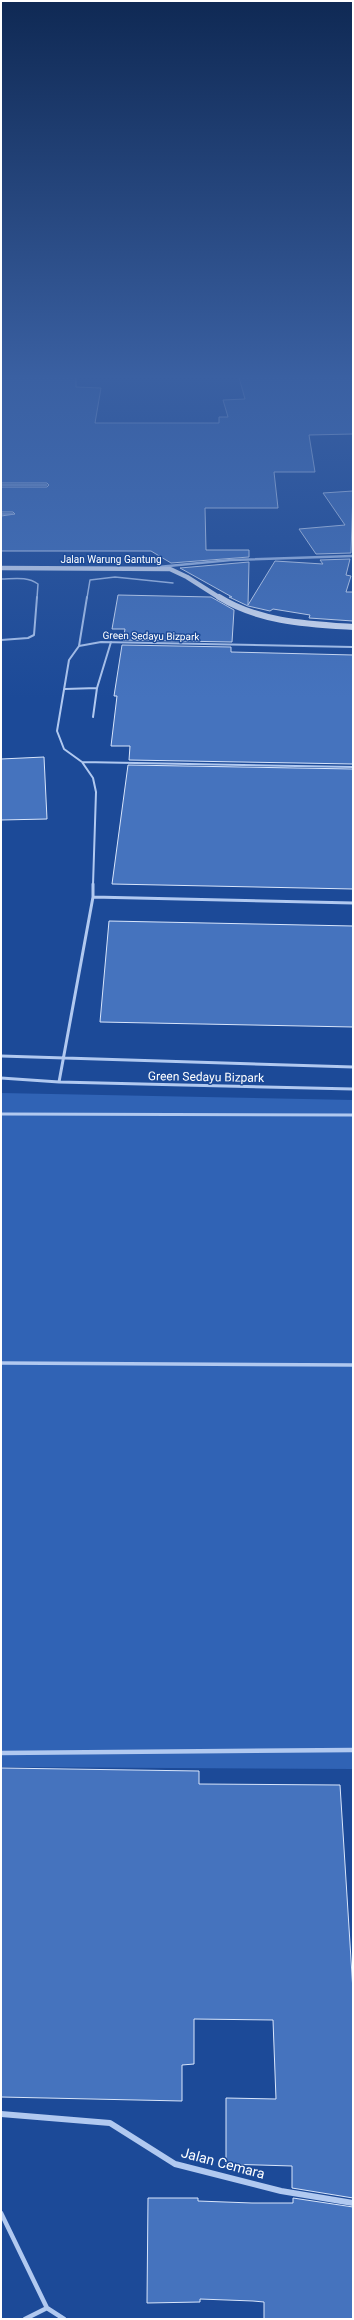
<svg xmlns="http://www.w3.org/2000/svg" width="354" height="2320" font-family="Roboto,sans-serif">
	<rect width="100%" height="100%" fill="#1c4a98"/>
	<path fill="#3063b5" d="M1 1093 353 1100V1769L1 1767Z"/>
	<path fill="#4573be" stroke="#d8e5fb" d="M1 374H76V387L101 388 95 423H219V417H228L223 400 245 399 238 374H353V434L309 435 315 472H274L278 508H205L206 550H249V557L171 563 151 551H1V516L15 514 13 512H1V487H47L49 485 47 483H1Z
		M353 491 351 553 316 554 299 529 345 525 323 493Z
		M350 559 346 575 351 576 346 592H353V621L309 618 310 615 273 609 270 611 248 606 229 597H232L180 568 249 562 248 605 275 561 323 564 320 560Z
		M118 595 211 597 234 610 232 642 123 640 125 629H112Z
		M122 645 231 647V652L353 655V764L129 760 130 746H111L117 696H114Z
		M44 757 47 819 1 820V759Z
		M128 765 353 769V889L112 884Z
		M109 921 353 926V1027L100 1022Z
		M1 1768 199 1771V1784L340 1785 353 1991V2198L292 2188V2166L226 2164V2098L276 2099 273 2020 194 2019V2064L182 2065V2101L1 2097Z
		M148 2198H198V2201L252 2203H293V2198L353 2207V2319H264V2302L253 2301 200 2299V2302L147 2303Z"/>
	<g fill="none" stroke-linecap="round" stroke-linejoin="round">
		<path stroke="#b1c9f0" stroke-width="1.5" d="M1 485H47
			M1 514H13
			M1 579C13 579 27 576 38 584L37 598
			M87 598 90 580 115 577 173 583"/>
		<path stroke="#b1c9f0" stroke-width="2" d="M1 640 28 638 34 635 37 597
			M79 646 87 597
			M65 689 97 688 111 642
			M93 717 97 688
			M82 762 353 767
			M93 885 96 792 93 778 82 762 64 749 57 731 69 660 79 646 101 642 353 647"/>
		<path stroke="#b1c9f0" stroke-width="3" d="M93 897 353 903
			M1 1056 353 1067
			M1 1078 59 1082 353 1089
			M59 1082 93 897V884
			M1 1114 353 1115"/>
		<path stroke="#b1c9f0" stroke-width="3.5" d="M1 1363 353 1365"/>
		<path stroke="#b1c9f0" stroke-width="4.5" d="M1 1753 353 1750
			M1 2213 47 2308 64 2319
			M25 2319 47 2308"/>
		<path stroke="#b1c9f0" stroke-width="2.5" d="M158 567 231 560 353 556"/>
		<path stroke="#b1c9f0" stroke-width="6" d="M1 2114 110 2123 175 2164 281 2191 353 2203"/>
		<path stroke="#dfe9fb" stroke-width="4.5" d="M1 568 170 569 187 577 220 598"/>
		<path stroke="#dfe9fb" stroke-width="6" d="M219 597C259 622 307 624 353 627"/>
	</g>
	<linearGradient id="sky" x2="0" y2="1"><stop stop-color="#0f2954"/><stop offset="0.54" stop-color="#3a60a2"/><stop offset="1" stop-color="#3a60a2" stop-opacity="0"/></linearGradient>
	<rect width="354" height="698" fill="url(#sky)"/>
	<g text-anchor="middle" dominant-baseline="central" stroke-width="3" stroke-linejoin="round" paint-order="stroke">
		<g font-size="10" fill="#fff" stroke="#1c4a98">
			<text x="111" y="559">Jalan Warung Gantung</text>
			<text transform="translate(151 636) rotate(1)">Green Sedayu Bizpark</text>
		</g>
		<g font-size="12" fill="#fff" stroke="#1c4a98">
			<text transform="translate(206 1077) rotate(1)">Green Sedayu Bizpark</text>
		</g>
		<g font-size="14" fill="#fff" stroke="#1c4a98">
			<text transform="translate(223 2163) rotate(15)">Jalan Cemara</text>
		</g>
	</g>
	<rect width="354" height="2320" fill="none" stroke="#ffffff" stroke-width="4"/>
</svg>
